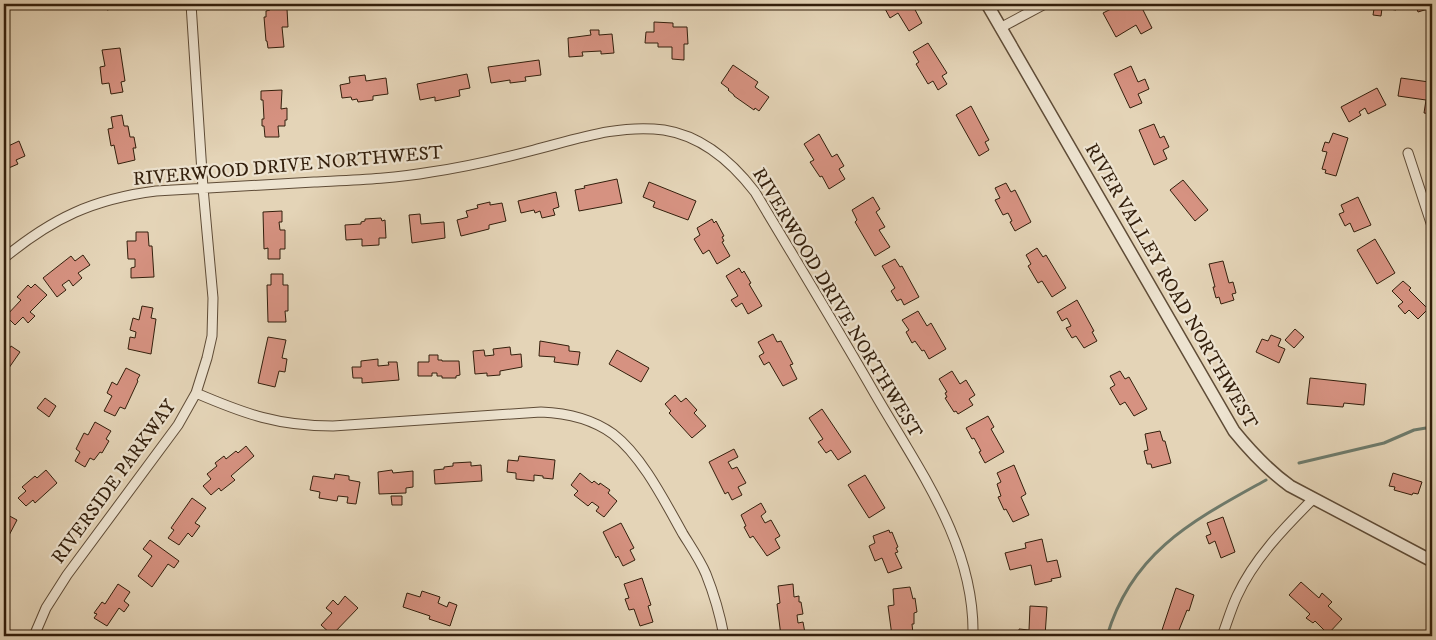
<svg xmlns="http://www.w3.org/2000/svg" width="1436" height="640" font-family="'IM FELL DW Pica',serif">
	<rect width="100%" height="100%" fill="#e4d4b7"/>
	<filter id="stains"><feTurbulence type="fractalNoise" baseFrequency=".004" numOctaves="4"/><feColorMatrix values="0 0 0 0 .2 0 0 0 0 .09 0 0 0 0 .02 0 0 0 .5 -.17"/></filter>
	<radialGradient id="worn" r=".72"><stop offset=".6" stop-color="#630" stop-opacity="0"/><stop offset="1" stop-color="#630" stop-opacity=".3"/></radialGradient>
	<g fill="none" stroke-linecap="round" stroke-linejoin="round">
		<path stroke="#6e7b6c" stroke-width="3" d="M1299 463 1384 443 1414 430 1432 427
			M1107 636C1132 551 1194 520 1266 480"/>
	</g>
	<path fill="#d69281" stroke="#331f0c" d="M105 4H123V6L107 10Z
		M269 4H281L282 9H287L288 27H282L284 47 268 48 267 41H266L264 17H266V11L270 10Z
		M886 4H912L922 23 909 31 898 13 890 18 883 5Z
		M1108 4H1140L1152 28 1141 34 1136 25 1116 37 1103 13 1111 9Z
		M1360 4H1397L1396 10 1382 8 1381 16 1373 15 1374 9 1360 7Z
		M1415 4H1432V12L1431 8 1418 12Z
		M654 22 673 23V27H687L688 44H684V60L672 59V47H658V43H645L646 32H654Z
		M590 30H599V35L612 34 614 53 601 54V51L582 52 583 56 569 57 568 38 591 35Z
		M928 43 947 73 942 76 947 84 938 90 933 81 928 84 916 64 919 62 913 52Z
		M120 48 125 81 121 82 123 92 111 94 109 83 102 84 100 67 105 66 102 50Z
		M539 60 541 75 525 77 526 81 510 83V80L491 83 488 67Z
		M733 65 758 82 755 87 769 97 759 111 755 108 754 110 734 96V95L728 90 729 89 721 83Z
		M1131 66 1138 82 1145 79 1149 89 1138 94 1142 103 1130 108 1114 74Z
		M467 74 470 88 459 90 460 96 435 101V97L420 100 417 84Z
		M365 75 366 81 386 78 388 94 373 96V100L358 102 357 99 352 100 351 97 342 98 340 85 350 83 349 77Z
		M1429 77H1432V114L1424 113 1426 100 1398 96 1401 78 1429 82Z
		M1377 88 1386 105 1368 114 1365 108 1359 112 1361 115 1349 122 1341 107Z
		M282 90 281 109 287 108V120H285V126H278L279 137H265L264 126H262V119H264L263 100H261V91Z
		M971 106 989 140 985 142 989 150 979 156 956 115Z
		M122 115 124 126H128L130 137H134L136 148H133L135 160 118 164 114 145 111 146 108 129 113 128 111 117Z
		M1154 124 1160 138 1164 136 1169 147 1163 150 1167 159 1154 165 1139 130Z
		M1333 133 1348 138 1336 176 1325 173 1326 170 1322 169 1327 152 1322 151 1325 142 1329 143Z
		M819 134 832 157 837 154 844 166 839 169 845 179 829 189 822 176 820 177 810 162 814 160 804 144Z
		M19 141 25 156 16 160 18 164 4 170V148Z
		M617 179 622 203 579 211 575 190 585 188 584 186Z
		M1183 180 1208 210 1195 221 1170 190Z
		M649 182 696 201 688 220 653 207 655 202 643 197Z
		M1006 183 1011 192 1015 190 1031 222 1015 231 1010 222 1012 221 1008 213 1003 215 995 200 1000 198 995 188Z
		M556 192 559 207 553 209 555 215 542 218 540 211 535 213 534 210 521 213 518 201Z
		M873 197 880 209 876 212 885 227 879 230 890 247 875 256 855 222 857 220 852 210Z
		M1358 197 1371 225 1354 232 1350 223 1345 226 1339 214 1344 212 1341 205Z
		M490 202V205L502 203 506 221 489 225V229L461 236 457 220 468 217 466 211 478 208 477 205Z
		M282 211V222H279L280 230H285V249H280V259H268V248L264 249 263 212Z
		M420 214 421 224 444 222 445 238 412 243 409 215Z
		M381 218 382 221 385 220 386 238H379V245L362 246V239L346 240 345 225 361 224V222L365 221V219Z
		M712 219 714 223 716 221 724 236 722 237 724 241 722 242 730 256 717 264 709 250 703 254 694 239 700 235 697 228Z
		M136 232H148L149 246H152L154 277 131 278V268L135 267V259H128L127 241H136Z
		M1375 239 1395 273 1377 284 1357 250Z
		M1037 248 1043 257 1046 255 1066 288 1052 297 1042 281 1038 283 1028 266 1031 264 1026 255Z
		M83 255 90 265 78 273 82 278 73 286 69 280 62 285 66 290 57 297 43 278 71 256 75 261Z
		M895 259 900 267 902 266 919 297 904 305 901 299 897 301 891 291 895 288 882 266Z
		M1223 261 1229 283 1233 282 1236 293 1232 294 1234 300 1221 304 1219 297 1216 298 1213 287H1215L1209 264Z
		M739 268 742 273 744 271 751 283 749 284 762 306 748 314 742 303 736 307 731 300 738 296 726 276Z
		M271 274H283V285H288V311H285L286 322H268L267 285H271Z
		M1403 281 1411 288 1409 290 1428 309 1418 319 1409 310 1405 314 1398 306 1403 302 1392 291Z
		M35 284 47 295 30 312 35 316 28 323 23 317 15 325 6 316 21 300 17 297 28 285 31 288Z
		M1077 300 1094 331 1092 332 1097 341 1084 348 1076 336 1072 338 1066 328 1071 326 1067 318 1062 321 1057 312Z
		M142 306 153 308 151 318 156 319 151 354 128 349 130 337 135 338 136 332 130 330 133 318 139 320Z
		M918 311 927 326 931 323 946 349 929 359 924 350 922 351 915 341 912 343 906 332 909 330 902 320Z
		M1432 328V342L1427 340Z
		M1295 329 1304 337 1294 348 1285 340Z
		M773 334 777 342 781 341 793 364 790 365 797 379 783 386 769 362 764 365 759 356 764 353 758 342Z
		M1271 335 1281 339 1278 346 1285 349 1279 363 1256 352 1262 339 1268 341Z
		M268 337 286 340 282 358 287 359 285 372 279 371 275 387 258 383Z
		M540 341 569 346V351L580 352 578 365 554 362 555 357 539 356Z
		M11 346 20 352 4 375V357Z
		M510 347 511 355 521 354 522 367 500 371V375L487 376V373L475 374 473 351 484 350 485 356 494 355 493 349Z
		M617 350 649 368 641 382 609 364Z
		M429 355H438V360H442V361H459L460 375 456 376V378H442V376H437V373H432V376H418V362H429Z
		M378 359V366L389 365 388 362H397L399 380 362 383V378H353L352 367H361V361Z
		M126 368 140 375 137 380 138 381 125 409 120 407 115 416 104 411 112 396 107 393 112 382 117 385Z
		M952 371 960 384 966 380 975 395 969 399 973 405 958 414 956 411 954 412 945 398 947 397 945 393 947 392 939 379Z
		M1120 371 1125 379 1129 377 1147 409 1134 416 1125 402 1120 405 1110 388 1115 385 1110 376Z
		M1310 378 1366 384 1364 405 1344 403 1343 407 1307 404Z
		M675 395 681 402 686 398 697 410 694 413 706 426 692 438 669 413 671 411 665 404Z
		M45 398 56 406 49 417 37 408Z
		M822 409 851 452 838 460 831 450 826 453 818 442 823 439 809 418Z
		M988 416 994 427 991 429 1004 452 985 463 979 452 981 451 974 438 972 439 966 428Z
		M95 422 111 431 106 439 109 441 102 453 100 452 94 460 90 458 85 467 75 461 80 452 76 449 84 433 88 435Z
		M1160 431 1163 441H1165L1171 463 1152 468 1151 464H1147L1144 451 1148 450 1145 434Z
		M246 446 254 456 231 476 235 480 221 491 219 488 211 495 203 486 211 479 207 474 217 466 215 463 224 456 226 459 236 451 238 453Z
		M734 449 738 457 728 462 732 469 737 467 746 483 738 487 742 495 732 500 728 492 725 494 709 462Z
		M519 456 555 460 553 479 543 478V476L534 475V481L516 479V473L507 472 508 460 518 461Z
		M471 462V466L481 465 482 481 435 484 434 470 444 469V467L453 466V463Z
		M1014 465 1026 494 1021 497 1029 515 1013 522 1006 509 1004 510 998 497 1001 496 997 484 1001 482 997 473Z
		M46 470 57 483 35 503 33 500 26 506 18 498 26 491 22 487 35 476 37 478Z
		M392 470 393 473 413 471V487L406 488V493L379 494 378 472Z
		M580 473 592 483 594 481 599 485 600 483 610 490 608 493 617 501 604 517 596 511 599 507 592 502 588 506 574 495 578 491 571 485Z
		M1393 473 1422 482 1418 494 1413 493 1412 495 1394 490 1395 487 1389 486Z
		M335 474 349 476V480L360 482 356 504 347 503 348 497 338 496 337 501 319 498 320 492 310 490 313 476 334 479Z
		M865 475 885 508 869 518 848 485Z
		M391 496H402V505H392Z
		M192 498 206 508 195 523 200 526 192 537 188 533 179 545 168 538 174 530 171 528Z
		M761 503 766 512 761 516 765 523 771 520 780 536 775 539 780 548 767 556 753 536 750 538 744 527 746 526 741 515Z
		M4 513 17 520 4 545Z
		M1223 517 1235 552 1221 558 1215 541 1209 544 1206 536 1211 534 1207 523Z
		M621 523 634 548 630 550 635 560 623 566 618 556 616 558 603 532Z
		M889 530 890 533 892 532 898 547 896 548 898 552 895 553 902 568 888 573 882 558 875 561 869 546 875 543 873 536Z
		M1042 539 1047 562 1057 560 1061 577 1051 579 1052 581 1035 585 1031 565 1010 570 1005 553 1026 548 1025 543Z
		M150 540 179 561 174 568 168 564 152 587 138 576 152 556 143 549Z
		M642 578 651 605 648 606 653 622 640 626 634 609 629 610 625 599 629 598 624 584Z
		M1301 582 1319 598 1322 593 1332 602 1328 606 1342 619 1328 634 1315 621 1313 623 1306 618 1310 614 1289 595Z
		M118 584 130 592 124 601 129 605 124 612 119 608 107 626 94 618 97 614 94 613 102 602 105 604Z
		M793 584 794 597 799 596V602H801L803 614 797 615 798 623 803 622 805 633 781 636 777 604 780 603 778 586Z
		M910 587 913 599 915 598 917 612 914 613V624H912L913 634 892 636 888 606 894 605 893 589Z
		M1176 588 1194 595 1189 611 1187 610 1177 635 1162 630Z
		M422 591 440 597 438 603 447 607 449 602 457 605 450 626 429 619 430 616 403 607 407 593 420 597Z
		M345 596 358 608 332 635 321 625 332 613 326 608 333 600 338 605Z
		M1030 606 1047 607 1045 636H1019V629L1029 630Z"/>
	<g fill="none" stroke-linecap="round" stroke-linejoin="round">
		<g stroke="#5f4c37" stroke-width="11">
			<path id="minor" d="M1000 28 1045 4
				M1408 153 1432 226
				M4 258C53 218 93 199 156 191 208 188 261 185 314 182 353 180 392 179 431 172 466 167 500 159 534 150 577 139 619 124 664 130 702 136 732 162 755 192 795 259 836 326 875 394 919 470 975 545 973 636
				M196 393C245 414 278 426 333 426L541 412C567 413 591 418 613 434 642 456 665 502 683 534 691 547 700 560 706 574 714 594 720 615 724 636
				M34 636 46 608 67 575 178 425 196 393 207 358 212 336 213 298 203 188 191 4
				M1222 636C1227 623 1231 609 1237 596 1254 559 1284 528 1313 499"/>
		</g>
		<g stroke="#5f4c37" stroke-width="14">
			<path id="tertiary" d="M987 4 1234 431C1251 452 1268 470 1290 486L1432 561"/>
		</g>
		<use href="#minor" stroke="#ede3d0" stroke-width="9"/>
		<use href="#tertiary" stroke="#ede3d0" stroke-width="11"/>
	</g>
	<g text-anchor="middle" dominant-baseline="central" stroke-width="4.5" stroke-linejoin="round" paint-order="stroke">
		<g font-size="19" fill="#331f0c" stroke="#ede3d0">
			<text transform="translate(288 166) rotate(-5)">RIVERWOOD DRIVE NORTHWEST</text>
			<text transform="translate(1171 286) rotate(60)">RIVER VALLEY ROAD NORTHWEST</text>
			<text transform="translate(837 303) rotate(59)">RIVERWOOD DRIVE NORTHWEST</text>
			<text transform="translate(114 482) rotate(-54)">RIVERSIDE PARKWAY</text>
		</g>
	</g>
	<rect width="1436" height="640" fill="none" stroke="#e4d4b7" stroke-width="20"/>
	<rect x="5" y="5" width="1426" height="630" fill="none" stroke="#331f0c" stroke-width="2.5"/>
	<rect x="10" y="10" width="1416" height="620" fill="none" stroke="#331f0c"/>
	<rect width="100%" height="100%" filter="url(#stains)"/>
	<rect width="100%" height="100%" fill="url(#worn)"/>
</svg>
